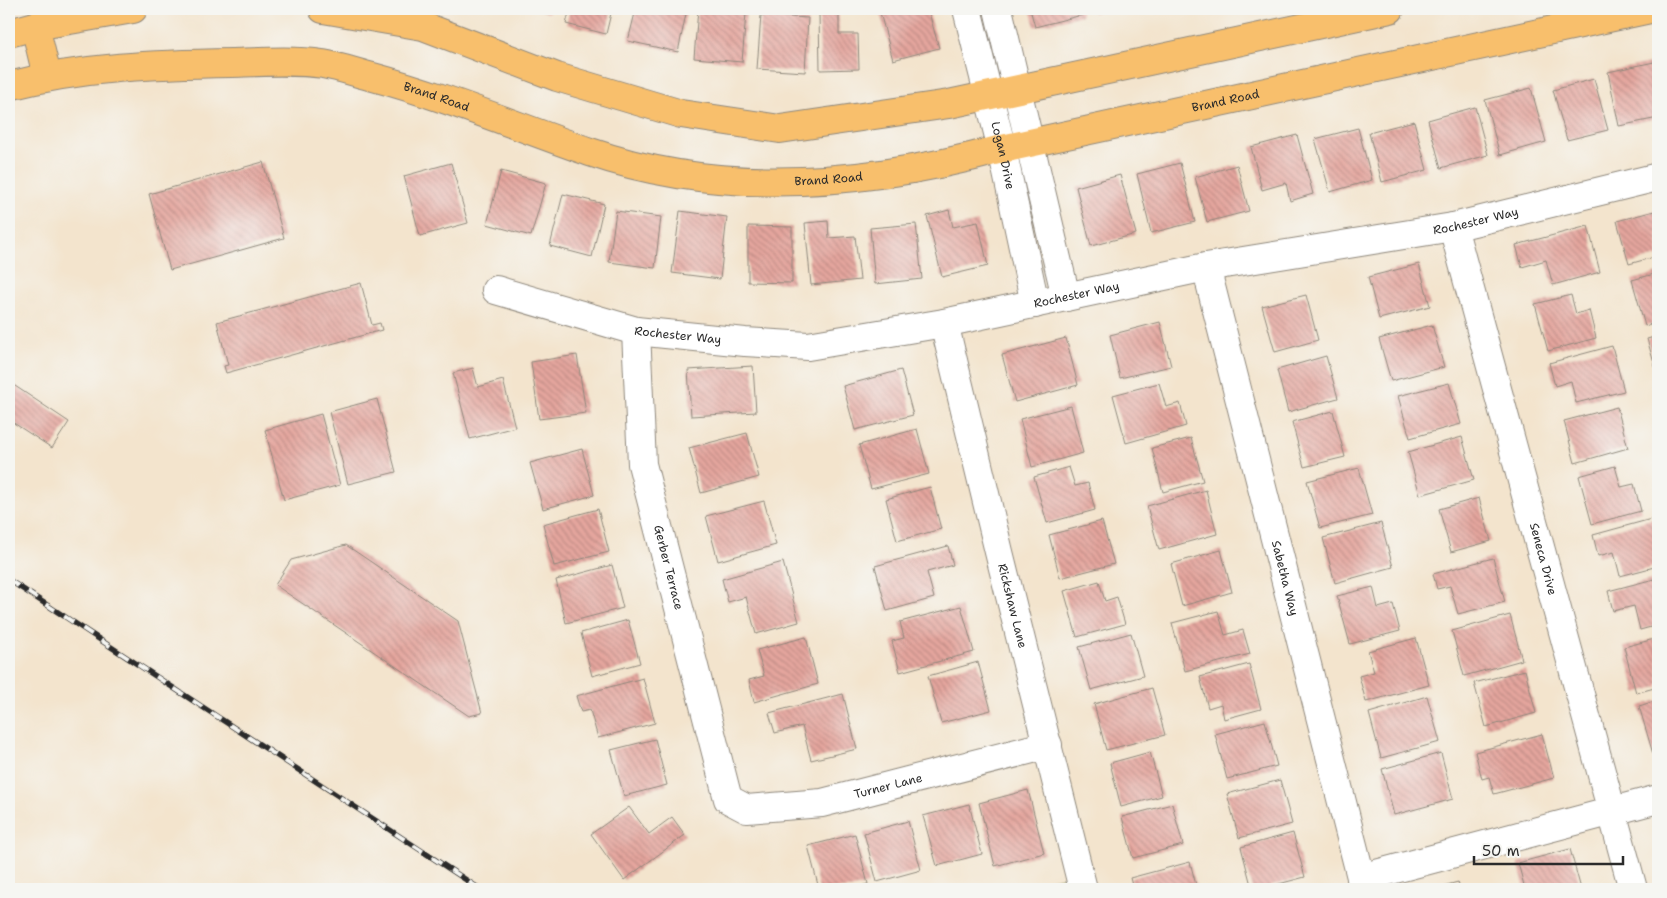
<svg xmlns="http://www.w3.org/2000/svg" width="1667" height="898" font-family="'Shantell Sans',sans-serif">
	<defs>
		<pattern id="building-back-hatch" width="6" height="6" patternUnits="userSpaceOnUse" patternTransform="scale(1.25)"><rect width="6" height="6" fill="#e5a69e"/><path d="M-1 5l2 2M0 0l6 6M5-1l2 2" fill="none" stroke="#ba8781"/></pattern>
	</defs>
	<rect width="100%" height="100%" fill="#f6f6f2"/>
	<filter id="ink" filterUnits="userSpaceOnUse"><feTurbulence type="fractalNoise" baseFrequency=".02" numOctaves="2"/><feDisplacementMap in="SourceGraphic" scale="10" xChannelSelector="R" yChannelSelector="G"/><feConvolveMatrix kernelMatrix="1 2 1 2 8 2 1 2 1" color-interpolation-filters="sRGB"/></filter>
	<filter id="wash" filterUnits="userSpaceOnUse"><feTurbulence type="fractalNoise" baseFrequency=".0096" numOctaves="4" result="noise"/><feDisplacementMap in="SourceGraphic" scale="20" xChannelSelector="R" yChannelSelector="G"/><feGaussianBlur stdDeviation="1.12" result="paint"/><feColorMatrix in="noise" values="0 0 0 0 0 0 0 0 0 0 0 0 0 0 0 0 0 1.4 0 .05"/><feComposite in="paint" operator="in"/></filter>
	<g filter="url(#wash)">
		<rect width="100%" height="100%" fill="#f3e4cd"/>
		<path fill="#bcd479" stroke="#748052" d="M1063 877 1064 889H1006Z"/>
		<g id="blocks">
			<path fill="url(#building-back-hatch)" d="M538 9H550L548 13Z
				M570 9H612L606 34 566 24Z
				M636 9H687L678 52 628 41Z
				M698 9 746 13 742 62 694 58Z
				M879 9H928L939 48 893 60Z
				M1030 9H1080L1082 15 1035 27Z
				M1092 9H1107L1093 13Z
				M839 13V34H858L859 69 820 70 819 14Z
				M761 15 808 18 805 72 757 69Z
				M1654 62 1658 80V118L1619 126 1608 72Z
				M1594 79 1608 130 1567 140 1553 90Z
				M1531 88 1546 142 1500 155 1485 100Z
				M1475 107 1488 155 1441 168 1428 120Z
				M1414 121 1427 170 1382 182 1369 133Z
				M1358 128 1372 180 1330 192 1315 139Z
				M1297 135 1313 194 1290 201 1286 183 1262 190 1251 147Z
				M263 162 284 238 170 270 149 194Z
				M451 163 468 223 420 236 404 176Z
				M1180 163 1195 222 1151 233 1137 174Z
				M1237 165 1249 211 1207 222 1195 177Z
				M501 171 546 183 531 236 487 224Z
				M1120 175 1136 234 1091 246 1076 187Z
				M563 194 604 204 592 257 550 246Z
				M949 210 953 227 978 222 988 266 942 277 927 216Z
				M1658 210V256L1629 264 1617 221Z
				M616 211 661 217 655 268 609 262Z
				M680 211 727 217 720 279 672 273Z
				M828 221 829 238 855 236 860 280 811 285 805 223Z
				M916 224 922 279 875 284 870 228Z
				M748 226 792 227V283L748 282Z
				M1588 226 1600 272 1553 285 1546 260 1522 267 1516 245Z
				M1419 264 1430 306 1379 319 1368 277Z
				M1658 273V322L1645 326 1632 280Z
				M361 283 372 325 380 323 382 330 226 373 224 366 228 365 217 322Z
				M1306 295 1318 340 1275 352 1262 306Z
				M1571 295 1576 314 1589 310 1596 338 1548 351 1535 304Z
				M1160 322 1171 366 1120 378 1110 335Z
				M1432 325 1444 367 1391 381 1379 339Z
				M1658 336V377L1647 339Z
				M1066 338 1078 385 1015 402 1002 355Z
				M1612 346 1624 391 1576 403 1571 381 1555 386 1549 363Z
				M577 355 586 413 539 419 531 362Z
				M1326 356 1338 398 1288 412 1277 370Z
				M753 366 756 412 691 416 688 370Z
				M473 368 478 387 503 380 515 427 470 439 453 373Z
				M901 370 913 415 855 430 843 386Z
				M9 382 69 422 52 448 9 420Z
				M1159 383 1166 407 1180 403 1186 426 1126 443 1113 395Z
				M1449 383 1461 424 1410 438 1398 396Z
				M377 399 396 472 348 484 329 412Z
				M1071 406 1083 453 1032 467 1020 419Z
				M1617 407 1628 448 1575 463 1564 421Z
				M1333 411 1345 457 1304 467 1292 422Z
				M321 414 340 485 284 500 265 430Z
				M917 429 929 474 871 489 859 445Z
				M747 433 759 477 701 493 689 448Z
				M1462 437 1474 480 1420 495 1408 452Z
				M1191 438 1203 481 1163 492 1152 448Z
				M582 449 594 495 543 509 530 463Z
				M1615 466 1621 487 1634 484 1641 511 1592 524 1579 476Z
				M1069 467 1075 486 1088 483 1095 510 1047 523 1034 477Z
				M1359 468 1372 515 1320 528 1307 481Z
				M930 487 941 529 897 541 886 499Z
				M1206 490 1217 534 1159 550 1147 506Z
				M1479 498 1491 541 1451 552 1439 509Z
				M764 501 776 545 718 561 706 516Z
				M598 509 609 552 554 566 543 524Z
				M1655 518 1658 532V566L1620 576 1614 552 1598 556 1593 535Z
				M1102 521 1114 564 1060 578 1049 535Z
				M1381 523 1393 567 1335 583 1323 538Z
				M346 545 458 621 482 713 469 716 275 585 291 560Z
				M948 546 953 565 927 572 934 598 887 611 875 566Z
				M1221 550 1232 592 1182 606 1171 564Z
				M1493 558 1505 602 1458 614 1450 586 1437 589 1433 574Z
				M783 562 799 622 756 634 746 597 728 602 722 579Z
				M612 565 623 608 566 623 556 580Z
				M1658 578V625L1640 630 1634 606 1613 611 1608 591Z
				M1099 581 1105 601 1117 597 1125 624 1077 637 1064 591Z
				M1373 587 1378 608 1393 604 1400 631 1350 644 1337 596Z
				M961 606 974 652 900 672 892 641 904 638 900 622Z
				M1218 611 1225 635 1243 630 1250 654 1185 671 1172 623Z
				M1510 615 1522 660 1464 676 1452 631Z
				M628 620 640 663 592 676 581 633Z
				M1131 633 1143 676 1091 690 1079 647Z
				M806 637 818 684 754 702 749 680 764 676 757 650Z
				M1416 638 1429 685 1366 702 1359 676 1374 672 1368 651Z
				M1658 638V687L1636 693 1624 647Z
				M978 662 991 710 941 723 928 676Z
				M1249 664 1261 709 1224 719 1221 704 1208 708 1200 677Z
				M1525 670 1536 713 1486 727 1474 683Z
				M643 678 655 723 598 738 590 710 581 712 576 696Z
				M1152 688 1165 735 1106 750 1094 704Z
				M843 694 857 749 811 760 802 726 775 733 769 713Z
				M1427 696 1440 742 1381 758 1369 713Z
				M1658 700V752L1653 754 1639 706Z
				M1265 721 1277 766 1227 779 1215 734Z
				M1542 734 1554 778 1494 794 1489 777 1482 779 1475 752Z
				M655 739 667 785 624 796 611 750Z
				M1150 752 1162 796 1121 807 1110 763Z
				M1441 753 1453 799 1394 815 1382 769Z
				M1280 780 1292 824 1239 838 1227 794Z
				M1028 790 1044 853 995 866 979 803Z
				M969 804 982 854 937 866 923 816Z
				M1172 804 1183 845 1133 858 1122 817Z
				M629 807 649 834 672 817 685 835 624 880 591 834Z
				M908 821 921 870 877 882 864 833Z
				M1293 833 1305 877 1260 889H1252L1241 847Z
				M855 834 868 884 850 889H819L808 846Z
				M1570 849 1581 889H1525L1518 863Z
				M1190 862 1197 889H1133L1130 878Z
				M1458 882 1460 889H1432Z"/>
		</g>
	</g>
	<g filter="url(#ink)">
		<use href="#blocks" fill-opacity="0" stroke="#8f887c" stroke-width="1"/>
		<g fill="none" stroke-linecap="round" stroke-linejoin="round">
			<g stroke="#8f887c" stroke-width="30">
				<g id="minor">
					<path id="s1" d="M967 9 1002 149 1035 304"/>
					<path d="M998 9 1066 297"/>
					<path id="s2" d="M1453 227 1633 889"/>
					<path id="s3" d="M1206 267 1364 889"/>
					<path id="s4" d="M496 290 636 331 745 342 808 346 944 323 1206 267 1453 227 1658 177"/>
					<path id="s5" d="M944 323 999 552 1083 889"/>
					<path id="s6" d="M636 331 642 464 728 799 747 809 822 803 1048 745"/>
					<path d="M1361 878 1658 799"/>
				</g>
			</g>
			<g stroke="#8f887c" stroke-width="30">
				<g id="major">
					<path d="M323 9 423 26 557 77 681 114 780 129 949 104 1390 9"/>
					<path d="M35 26 47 76"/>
					<path d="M9 33 35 26 133 9"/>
					<path id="s7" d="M9 86C82 67 157 64 232 63 262 62 294 60 323 64 340 67 357 73 373 77 447 97 518 127 590 152 723 198 868 185 1002 149L1650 9"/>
				</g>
			</g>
			<use href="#minor" stroke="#fff" stroke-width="28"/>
			<use href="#major" stroke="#f8bf6c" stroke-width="28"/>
			<g stroke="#2b2b2b" stroke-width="5.5">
				<path id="rail" d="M9 580 480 889"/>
			</g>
			<use href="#rail" stroke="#f6f6f2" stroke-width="4" stroke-dasharray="11" stroke-linecap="butt"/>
		</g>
	</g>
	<g text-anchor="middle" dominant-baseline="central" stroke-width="4" stroke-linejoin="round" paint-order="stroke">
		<g font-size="12" fill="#2b2b2b" stroke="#f6f6f2">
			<text stroke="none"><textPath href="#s7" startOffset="434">Brand Road</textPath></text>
			<text stroke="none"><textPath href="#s7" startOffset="1244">Brand Road</textPath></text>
			<text stroke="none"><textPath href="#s1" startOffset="151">Logan Drive</textPath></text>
			<text stroke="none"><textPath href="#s7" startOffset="839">Brand Road</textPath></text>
			<text stroke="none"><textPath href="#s4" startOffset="998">Rochester Way</textPath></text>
			<text stroke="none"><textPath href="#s4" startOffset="592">Rochester Way</textPath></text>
			<text stroke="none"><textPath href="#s4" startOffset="188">Rochester Way</textPath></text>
			<text stroke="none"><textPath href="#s2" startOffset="344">Seneca Drive</textPath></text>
			<text stroke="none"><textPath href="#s6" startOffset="240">Gerber Terrace</textPath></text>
			<text stroke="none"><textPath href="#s3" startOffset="321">Sabetha Way</textPath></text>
			<text stroke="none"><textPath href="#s5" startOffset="291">Rickshaw Lane</textPath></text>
			<text stroke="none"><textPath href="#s6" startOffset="644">Turner Lane</textPath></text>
		</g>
	</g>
	<rect width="1667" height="898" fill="none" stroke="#f6f6f2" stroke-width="30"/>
	<path d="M1474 856v8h149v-8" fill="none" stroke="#2b2b2b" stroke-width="2.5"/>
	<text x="1482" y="856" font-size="15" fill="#2b2b2b" stroke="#f6f6f2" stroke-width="4" paint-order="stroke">50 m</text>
</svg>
